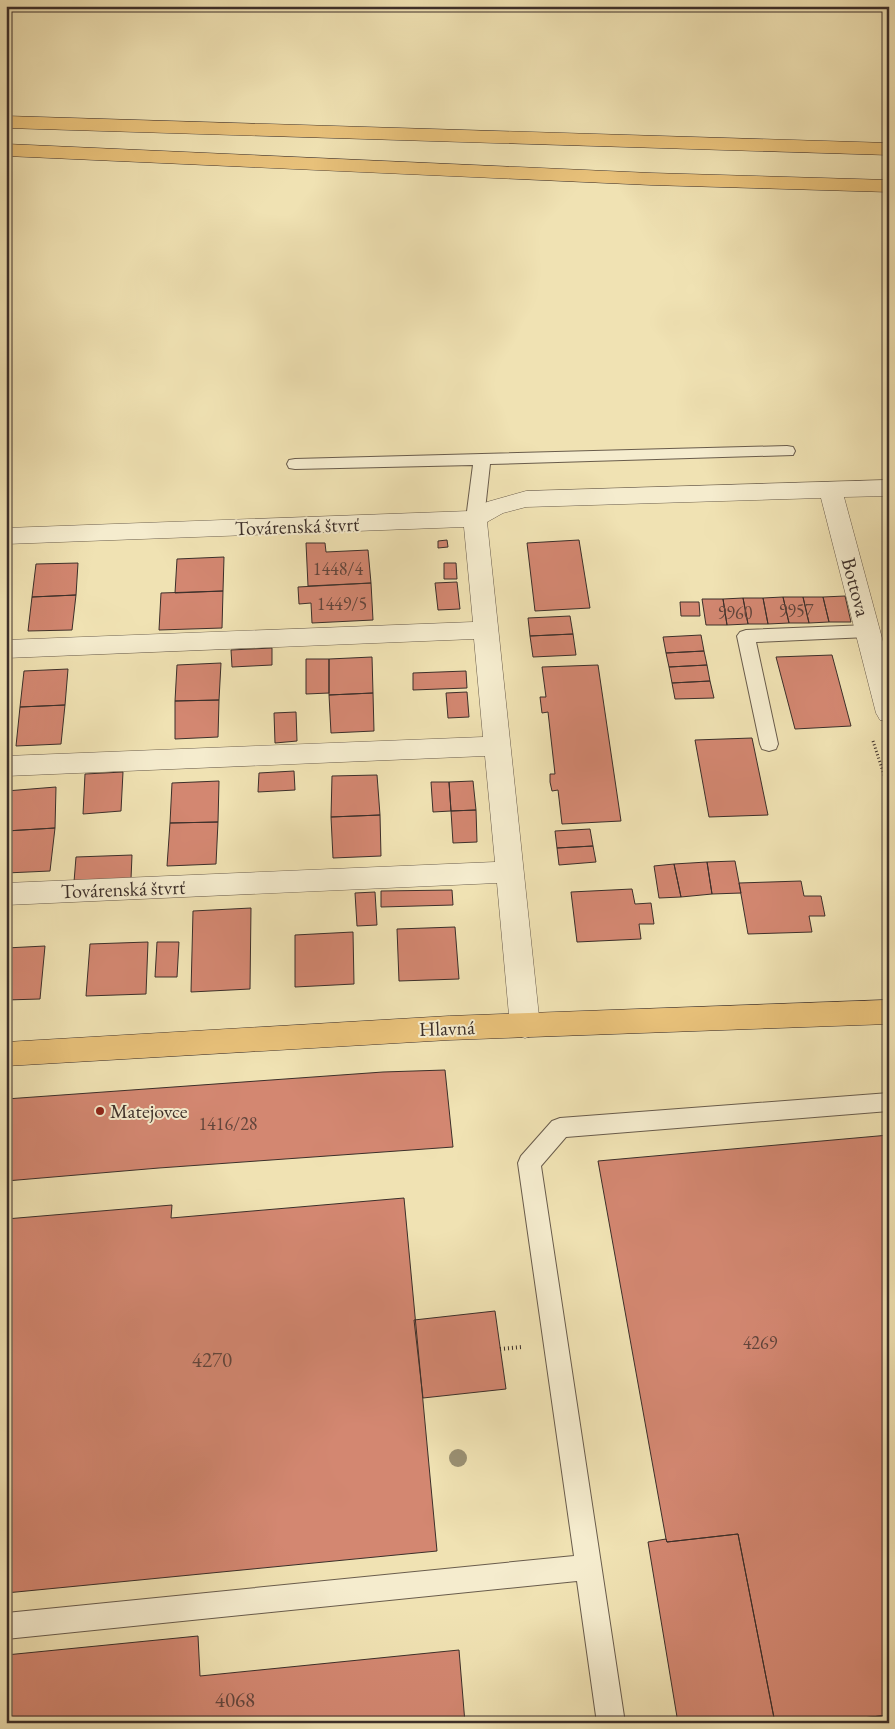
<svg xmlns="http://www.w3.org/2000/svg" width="895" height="1729" font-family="'EB Garamond',serif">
	<rect width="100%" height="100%" fill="#f0e2b3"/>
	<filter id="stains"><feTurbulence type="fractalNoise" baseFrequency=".004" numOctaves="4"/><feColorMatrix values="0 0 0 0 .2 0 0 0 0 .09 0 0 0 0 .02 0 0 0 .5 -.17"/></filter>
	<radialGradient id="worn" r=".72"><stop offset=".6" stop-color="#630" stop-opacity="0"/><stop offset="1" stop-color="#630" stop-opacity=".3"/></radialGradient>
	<path fill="#d38771" stroke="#3c2f2a" d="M447 540 448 547 438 548V541Z
		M579 540 590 608 535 611 527 543Z
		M306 543H325L326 552 368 550 371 583 308 586Z
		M224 557 223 591 175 593 177 559Z
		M78 563 76 595 32 597 36 564Z
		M444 563H456L457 579H444Z
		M457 582 460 609 438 610 435 583Z
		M371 583 373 620 312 623 311 603 299 604 298 587Z
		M223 591 222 628 159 630 161 593Z
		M76 595 72 630 28 631 32 597Z
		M845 596 851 622H829L823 597Z
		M783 597H803L809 623H789Z
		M783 597 789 623 768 624 763 598Z
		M803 597H823L829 622 809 623Z
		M743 598 748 624 727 625 723 599Z
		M743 598H763L768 624H748Z
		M702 599H723L727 625H706Z
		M680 602H699L700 616H681Z
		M570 616 573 634 530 636 528 618Z
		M573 634 576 655 533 657 530 636Z
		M701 635 704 651 666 653 663 637Z
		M272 648V665L232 667 231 650Z
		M704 651 707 665 669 667 666 653Z
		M832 655 851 726 795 729 776 657Z
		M372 657 373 693 329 695V659Z
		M306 659H329V693L306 694Z
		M221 663 219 700 175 701 177 665Z
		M598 665 621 821 562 824 558 790 552 791 550 782V774H555L548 712 542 713 540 697H546L542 667Z
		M707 665 710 681 672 683 669 667Z
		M68 669 65 705 20 707 24 671Z
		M466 671 467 688 413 690V673Z
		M710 681 714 698 675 699 672 683Z
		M467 692 469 717 448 718 446 693Z
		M373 693 374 731 331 733 329 695Z
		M219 700 218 737 175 739V701Z
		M65 705 61 744 16 746 20 707Z
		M296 712 297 741 275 743 274 713Z
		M752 738 768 815 709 817 695 740Z
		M294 771 295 790 258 792 259 773Z
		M123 772 121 811 83 814 85 774Z
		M377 775 380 815 331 817 332 776Z
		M219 781 218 822 170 823 172 783Z
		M473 781 476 810 451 811 449 782Z
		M431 782H449L451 811 433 812Z
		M56 787 55 828 6 831V791Z
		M476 810 477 842 453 843 451 811Z
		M380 815 381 856 333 858 331 817Z
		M218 822 216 864 167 866 170 823Z
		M55 828 50 871 6 873V831Z
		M590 829 593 846 557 848 555 831Z
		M593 846 596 862 559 865 557 848Z
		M132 855 131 879 74 882 76 857Z
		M735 861 741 893 712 894 707 862Z
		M707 862 712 894 681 897 674 864Z
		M674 864 681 897 659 898 654 866Z
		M801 881 804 896H821L825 916H809L812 932 748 934 739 883Z
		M632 889 635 904 651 903 654 924H639L641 939 577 942 571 892Z
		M452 890 453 905 381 907V891Z
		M375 892 377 925 357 926 355 893Z
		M251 908 250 989 191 992 193 911Z
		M455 927 459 979 399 981 397 929Z
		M353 932 354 984 295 987V935Z
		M148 942 146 994 86 996 90 944Z
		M157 942H179L177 977H155Z
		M45 946 40 999 6 1000V948Z
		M445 1070 453 1147 159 1168 6 1181V1099L383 1072Z
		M889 1135V1715L817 1723H775L738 1534 667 1542 666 1539 598 1161Z
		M404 1198 437 1551 6 1593V1219L172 1205 171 1218Z
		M495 1311 506 1389 423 1398 414 1320Z
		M738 1534 775 1723H678L648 1542 666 1539 667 1542Z
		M198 1636 200 1676 459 1650 465 1723H6V1655Z
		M889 1715V1723H817Z"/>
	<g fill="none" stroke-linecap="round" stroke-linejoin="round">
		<g stroke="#695c4c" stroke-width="2">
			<path id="lane" d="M787 446 793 447 795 451 793 455 490 464 484 519 481 523 475 525 469 523 466 519 473 465 295 469 289 468 287 464 289 460 295 459Z
				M868 625 874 627 877 631 874 635 868 637 756 642 778 744 776 749 769 751 762 749 760 744 737 636 740 632 746 630Z
				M889 1093V1111L566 1137 541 1166 625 1723H597L577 1581 6 1639V1613L574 1556 518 1163 521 1156 552 1121 560 1118Z"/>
		</g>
		<g stroke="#695c4c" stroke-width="1">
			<path id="street" d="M889 480V496L844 497 889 664V722L880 720 876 713 821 498 526 507 503 513 487 522 540 1026 535 1035 525 1038 515 1035 510 1026 497 883 6 905V883L495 862 485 756 6 776V756L483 737 474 639 6 658V640L473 622 464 527 6 544V528L470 511 487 502 526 491Z"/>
		</g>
		<g stroke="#3c2f2a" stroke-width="1">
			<path id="primary" d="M6 116 889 143V155L6 128Z
				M6 144 651 173 889 180V192L651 185 6 156Z
				M889 1000V1024L449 1040 6 1066V1042L449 1016Z"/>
		</g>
		<path stroke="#3c2f2a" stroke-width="3" stroke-dasharray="1 2.5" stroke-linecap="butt" d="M873 741 889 790"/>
		<path stroke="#3c2f2a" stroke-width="4" stroke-dasharray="1 3" stroke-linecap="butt" d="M500 1349 522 1347"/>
		<use href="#lane" fill="#f5ecce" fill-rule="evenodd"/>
		<use href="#street" fill="#f5ecce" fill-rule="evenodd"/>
		<use href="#primary" fill="#e8c17a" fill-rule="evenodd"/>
	</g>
	<circle fill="#9a9073" cx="458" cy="1458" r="9"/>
	<circle fill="#8f2418" stroke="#f5ecce" stroke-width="2" cx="100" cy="1111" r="5"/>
	<g text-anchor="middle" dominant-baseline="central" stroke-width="4" stroke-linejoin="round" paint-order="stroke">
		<g font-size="18" fill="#62453c">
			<text x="338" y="568">1448/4</text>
			<text x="342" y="603">1449/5</text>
			<text x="796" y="610">9957</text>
			<text x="735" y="612">9960</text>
			<text x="228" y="1123">1416/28</text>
			<text x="760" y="1342">4269</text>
		</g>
		<g font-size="20" fill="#3c2f2a" stroke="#f5ecce">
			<text transform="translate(297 526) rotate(-2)">Továrenská štvrť</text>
			<text transform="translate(856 587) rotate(75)">Bottova</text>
			<text transform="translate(123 889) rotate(-2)">Továrenská štvrť</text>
			<text transform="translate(447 1028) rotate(-2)">Hlavná</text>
		</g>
		<g font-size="20" fill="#3c2f2a" stroke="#f5ecce" text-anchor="start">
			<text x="110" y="1111">Matejovce</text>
		</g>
		<g font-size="21" fill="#62453c">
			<text x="212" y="1359">4270</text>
			<text x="235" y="1699">4068</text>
		</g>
	</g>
	<rect width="895" height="1729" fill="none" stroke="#f0e2b3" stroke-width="25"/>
	<rect x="8" y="8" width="880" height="1714" fill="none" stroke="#3c2f2a" stroke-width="2.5"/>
	<rect x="12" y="12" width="870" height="1704" fill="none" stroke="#3c2f2a"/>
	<rect width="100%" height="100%" filter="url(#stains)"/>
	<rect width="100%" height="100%" fill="url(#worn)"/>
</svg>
